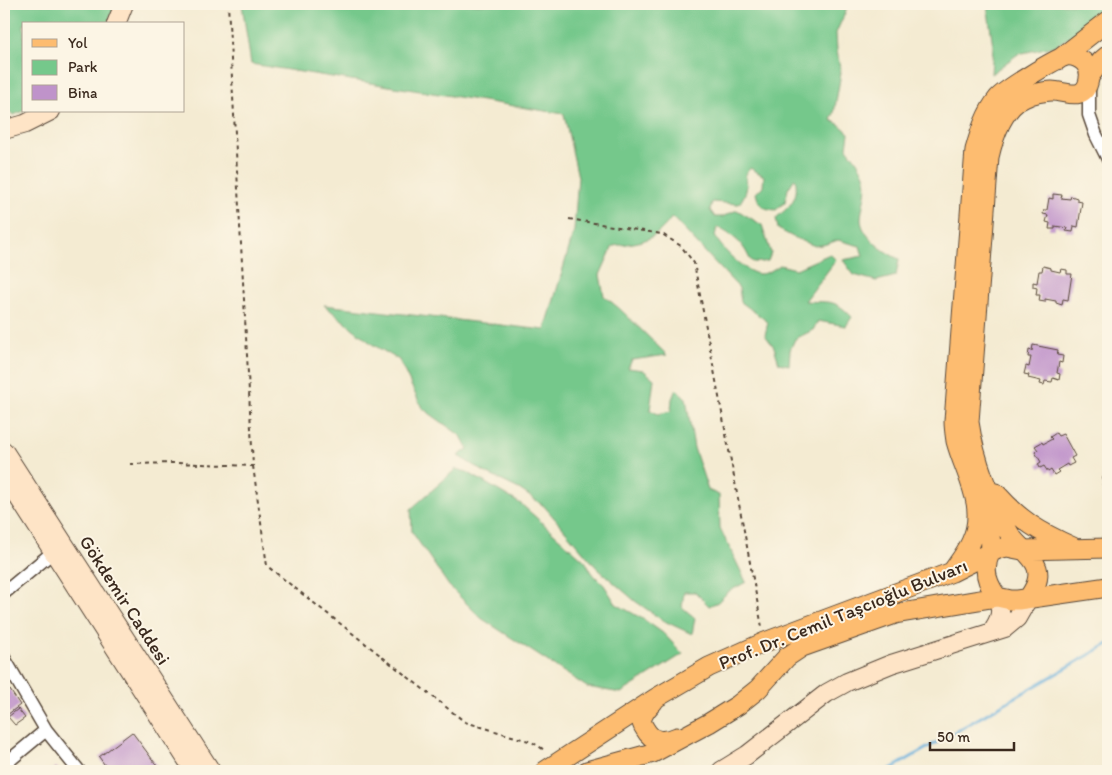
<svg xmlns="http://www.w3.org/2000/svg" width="1112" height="775" font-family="Itim,sans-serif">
	<rect width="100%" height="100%" fill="#fcf5e5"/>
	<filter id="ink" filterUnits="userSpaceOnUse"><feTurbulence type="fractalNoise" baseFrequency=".02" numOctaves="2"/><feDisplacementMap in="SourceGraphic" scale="10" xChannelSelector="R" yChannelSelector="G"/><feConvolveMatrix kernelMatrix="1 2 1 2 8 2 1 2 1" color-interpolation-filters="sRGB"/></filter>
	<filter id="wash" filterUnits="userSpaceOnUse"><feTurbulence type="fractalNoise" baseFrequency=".0096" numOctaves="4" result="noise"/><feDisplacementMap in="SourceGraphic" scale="20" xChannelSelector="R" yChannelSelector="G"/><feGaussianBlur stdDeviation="1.12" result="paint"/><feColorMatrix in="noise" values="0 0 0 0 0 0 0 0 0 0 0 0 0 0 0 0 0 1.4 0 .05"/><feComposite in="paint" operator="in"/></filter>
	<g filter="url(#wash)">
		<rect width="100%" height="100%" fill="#f4ebd2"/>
		<path fill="#75c88b" stroke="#587954" d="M4 4H116L107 24H24V111L13 115 4 106Z
			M242 4H849L836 33 837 51 841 73 834 113 831 120 840 125 849 133 847 148C854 157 862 167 865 178 868 191 862 205 861 218 860 235 885 253 899 259L896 276 876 281 854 275 843 260 863 256 860 246 838 240 827 244 815 246 793 237 778 229 776 218C790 206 800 198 795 178L788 189 785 202 776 210C763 209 759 206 756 193L763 186 764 176 750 168 745 175C749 187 746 194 739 204L712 202 710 210 715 217H722L737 210 762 225 771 253 768 261C746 265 753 260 743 247 738 239 725 231 717 227L715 236C721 248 744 272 759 274 767 274 774 269 780 265L796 269 830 254 836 260 805 301C829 303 834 298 852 317L846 326 818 321 813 330 795 339 790 350 789 365 779 363 774 347 765 335 768 322 741 302 739 288 672 217C654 242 642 242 613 246L600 275 604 296 620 309 667 355 632 360 628 368 643 370 654 379 650 410 658 414 671 411 672 399 676 389 686 398 694 448 708 490 719 495 720 528 746 582 728 592 718 602 709 606 695 592H684L682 607 695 618 692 634 662 620 635 601 597 568 544 506 519 489 488 474 458 456 468 449 461 436 422 408 399 360 372 344 324 305 545 330 574 231 578 177 564 114 251 64Z
			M987 4H1108V8L1073 35 1055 46 1018 54 991 74 993 46Z
			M456 469 467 472 521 504 585 561 593 574 604 585 616 604 643 619 663 633 683 654 621 693 587 687 481 618 449 586 412 532 411 509Z"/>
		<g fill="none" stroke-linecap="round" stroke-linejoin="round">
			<path stroke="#62addb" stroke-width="3" d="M887 771 1108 644"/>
		</g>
		<g id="blocks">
			<path fill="#bf93ca" d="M1053 194 1062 195 1061 198 1070 199 1071 196 1077 198V201L1082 202 1078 227 1074 226 1073 232 1066 231 1067 228 1055 226V229H1049L1050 223 1046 222 1048 215 1043 214 1044 210H1047L1049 198 1053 199Z
				M1043 266 1051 268V270L1060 272 1061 269 1067 270V274H1072L1068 300 1063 299 1062 305 1056 303V301L1045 299V302L1039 301 1040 295H1036L1037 288 1033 287V282L1037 283 1039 271H1042Z
				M1033 345 1058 350 1057 355 1063 356 1062 363 1059 362 1057 373 1060 374 1059 380 1053 378 1052 382 1045 381 1044 385 1040 384 1041 381 1028 378 1029 375 1024 374 1026 366 1029 367 1031 357H1028L1029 350 1032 351Z
				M1056 433 1058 436 1063 434 1075 456 1071 458 1074 463 1068 466 1067 464 1057 470 1059 472 1054 475 1051 470 1048 472 1044 466 1040 468 1038 464 1041 462 1035 452 1038 450 1035 446 1042 442 1043 444 1052 439 1050 437Z
				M1108 475V488L1105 490 1102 484 1105 483 1102 478Z
				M4 487 11 498 4 504Z
				M5 690H10L20 705 7 715 4 712V693Z
				M18 709 25 718 15 725 8 717Z
				M132 732 161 771H109L99 757Z
				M56 767 60 771H50Z"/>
		</g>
	</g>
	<g filter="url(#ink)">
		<use href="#blocks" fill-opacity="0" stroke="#574739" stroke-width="1"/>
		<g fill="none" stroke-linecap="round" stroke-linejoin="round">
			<g stroke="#574739" stroke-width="15">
				<path id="street" d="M1089 83V115L1096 135 1108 159
					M4 593 59 547
					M4 658 46 730 79 771
					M4 765 46 730"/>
			</g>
			<g stroke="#574739" stroke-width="20">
				<path id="secondary" d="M116 24 124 4
					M4 130 25 124 51 111
					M4 451 211 771
					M4 475 194 771
					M991 632C1000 620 1003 611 997 597
					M721 771 747 755 827 693 847 682 891 664 1005 628 1017 618 1029 597"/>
			</g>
			<g stroke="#574739" stroke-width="21">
				<path id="primary" d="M1058 60 1108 21
					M1089 77 1102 60 1108 55
					M996 493C1021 521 1039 532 1073 547
					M981 503C987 518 993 536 990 553 989 557 987 560 987 564 984 576 990 587 997 597L1011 600H1018L1108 587
					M952 572C958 563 966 553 971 542 988 506 965 475 956 441 955 434 954 428 954 421L975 150C980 132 986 113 998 98 1006 89 1055 59 1066 56 1072 55 1079 58 1084 62 1088 66 1090 73 1089 79 1085 103 1065 91 1052 91 1044 91 1032 94 1026 97 1003 106 994 135 989 157L969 422C974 458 991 505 1011 536 1019 548 1033 555 1037 568 1040 579 1035 588 1029 597
					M654 701C649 706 644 711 642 718 641 722 643 726 645 729 652 742 664 743 677 737
					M545 771 656 698 709 667 765 642 952 572 998 549 1007 547 1022 550 1108 548
					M587 771 653 753 709 723 738 705 758 689 787 657 802 647 895 614 997 597"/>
			</g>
			<path stroke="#574739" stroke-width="2" stroke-dasharray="4 4" stroke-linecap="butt" d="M569 219 662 234 681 246 694 263 762 627
				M130 464 175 463 253 466 228 4
				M253 466 267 566 465 722 532 742 546 751"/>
			<use href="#street" stroke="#fff" stroke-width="12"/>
			<use href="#secondary" stroke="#fee4c6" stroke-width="18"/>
			<use href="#primary" stroke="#fdbc70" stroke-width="19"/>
		</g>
	</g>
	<g text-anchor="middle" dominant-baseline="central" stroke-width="4" stroke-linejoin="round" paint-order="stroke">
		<g font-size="19" fill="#3b2a1e" stroke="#fcf5e5">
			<text transform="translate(125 600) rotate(57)">Gökdemir Caddesi</text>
			<text transform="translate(843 614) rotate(-22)">Prof. Dr. Cemil Taşcıoğlu Bulvarı</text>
		</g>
	</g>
	<rect width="1112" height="775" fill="none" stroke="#fcf5e5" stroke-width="20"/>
	<rect x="22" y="22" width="162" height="90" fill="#fcf5e5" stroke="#afa495"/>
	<rect x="32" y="39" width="25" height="8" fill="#fdbc70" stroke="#afa495"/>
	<text x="68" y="48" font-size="15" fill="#3b2a1e">Yol</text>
	<rect x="32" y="60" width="25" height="15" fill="#75c88b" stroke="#afa495"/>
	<text x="68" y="72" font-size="15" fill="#3b2a1e">Park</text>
	<rect x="32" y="85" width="25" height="15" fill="#bf93ca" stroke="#afa495"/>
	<text x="68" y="98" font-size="15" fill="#3b2a1e">Bina</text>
	<path d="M930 742v8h84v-8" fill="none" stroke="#3b2a1e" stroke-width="2.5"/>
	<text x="937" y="742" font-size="15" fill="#3b2a1e" stroke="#fcf5e5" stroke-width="4" paint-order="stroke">50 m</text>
</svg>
